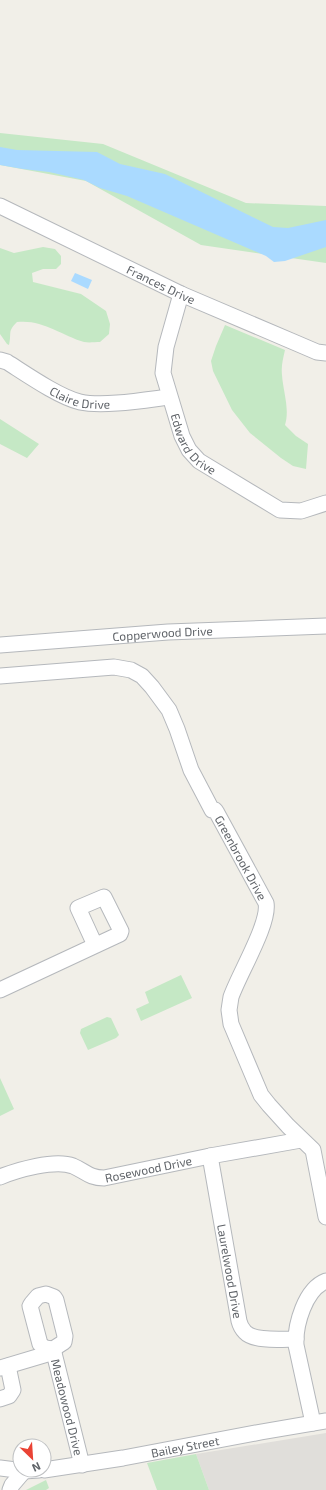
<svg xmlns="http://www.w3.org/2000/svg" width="326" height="1490" font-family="'Exo 2',sans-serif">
	<rect width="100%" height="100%" fill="#f1efe8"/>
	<path fill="#e0deda" d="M326 1433V1490H209L196 1454Z"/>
	<path fill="#c5e8c5" d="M0 133 103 144 246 203 326 206V263L201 245 86 181 0 165Z
		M43 247 55 249 61 256V264L56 269H43L32 273 33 282 81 294 106 311 110 324 109 334 100 342C95 342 89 343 84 342 61 335 42 319 17 322 7 332 12 332 9 345L7 344 0 334V248L14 253Z
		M225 325 285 350C283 359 281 366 282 375 283 391 290 409 285 425L296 436 308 444 306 469 293 466 281 458 250 433 232 410 213 371 211 361 216 346Z
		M0 419 39 444 27 458 0 444Z
		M181 975 192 998 141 1021 136 1009 149 1003 145 992Z
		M107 1017 111 1018 119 1035 116 1038 88 1050 80 1033 81 1029Z
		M0 1078 14 1109 0 1116Z
		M196 1454 209 1490H157L147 1463Z
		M46 1480 49 1488 46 1490H26Z"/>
	<path fill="#aadaff" d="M0 147 17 150 97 152 120 164 165 174 273 227 288 228 326 220V247L285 261 274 262 266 256 127 196 100 188 84 180 49 172 23 169 0 165Z
		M75 273 92 280 88 289 71 281Z"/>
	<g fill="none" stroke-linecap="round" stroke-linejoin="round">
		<g stroke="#b5b8bc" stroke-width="17">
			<g id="minor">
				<path id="s1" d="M0 206 181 294 296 343 317 352 326 353"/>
				<path id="s2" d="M181 294 166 347 163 373 182 436 189 450 199 461 280 510 301 511 326 503"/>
				<path id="s3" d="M0 360 7 362C26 374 59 397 80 402 103 407 145 400 169 397"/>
				<path id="s4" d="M0 645 168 632 326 626"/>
				<path id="s5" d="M0 676 114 667 131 670 142 676 152 687 169 710 177 729 191 770 212 810H215L217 813 266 903C270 923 239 974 231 997L229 1010 231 1024 261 1095 269 1105 288 1126 313 1150 326 1217"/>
				<path d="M0 990 120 934 121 931 104 897 78 908 95 945"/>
				<path id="s6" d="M210 1156 239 1321C240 1325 242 1329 245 1332 254 1342 283 1339 296 1339"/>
				<path id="s7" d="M0 1177C17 1170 55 1159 73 1166 85 1171 89 1178 104 1178L210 1156 301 1140"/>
				<path id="s8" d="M53 1349 45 1348 40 1344 30 1306 32 1303 38 1296 46 1294 54 1297 56 1300 65 1336 64 1342 53 1349 82 1465"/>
				<path d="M0 1368 54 1352"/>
				<path d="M0 1399 9 1396 13 1390 8 1366"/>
				<path d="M313 1423 296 1345C295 1325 305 1289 326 1281"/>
				<path d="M0 1468 24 1471 39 1470"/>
				<path id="s9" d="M44 1470 123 1458 261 1432 326 1421"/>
				<path d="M10 1490 12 1485 24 1471"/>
			</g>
		</g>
		<use href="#minor" stroke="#fff" stroke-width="15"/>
	</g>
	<g text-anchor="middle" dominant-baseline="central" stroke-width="3" stroke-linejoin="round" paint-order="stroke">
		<g font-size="12" fill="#5f6368" stroke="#fff">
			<text stroke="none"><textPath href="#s1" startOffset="179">Frances Drive</textPath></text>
			<text stroke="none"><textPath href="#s3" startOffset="90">Claire Drive</textPath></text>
			<text stroke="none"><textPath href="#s2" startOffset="160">Edward Drive</textPath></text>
			<text stroke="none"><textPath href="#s4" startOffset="163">Copperwood Drive</textPath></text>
			<text stroke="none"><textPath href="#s5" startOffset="354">Greenbrook Drive</textPath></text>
			<text stroke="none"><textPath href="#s7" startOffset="154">Rosewood Drive</textPath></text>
			<text stroke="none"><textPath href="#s6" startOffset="117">Laurelwood Drive</textPath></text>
			<text stroke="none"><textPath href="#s8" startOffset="203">Meadowood Drive</textPath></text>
			<text stroke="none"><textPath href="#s9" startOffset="143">Bailey Street</textPath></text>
		</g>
	</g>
	<g transform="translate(32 1458) rotate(155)"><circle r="19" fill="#ffffff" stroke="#bfc1c3"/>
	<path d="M0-3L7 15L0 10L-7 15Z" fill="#ea4335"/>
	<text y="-6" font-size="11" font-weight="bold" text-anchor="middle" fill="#5f6368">N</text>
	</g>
</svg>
